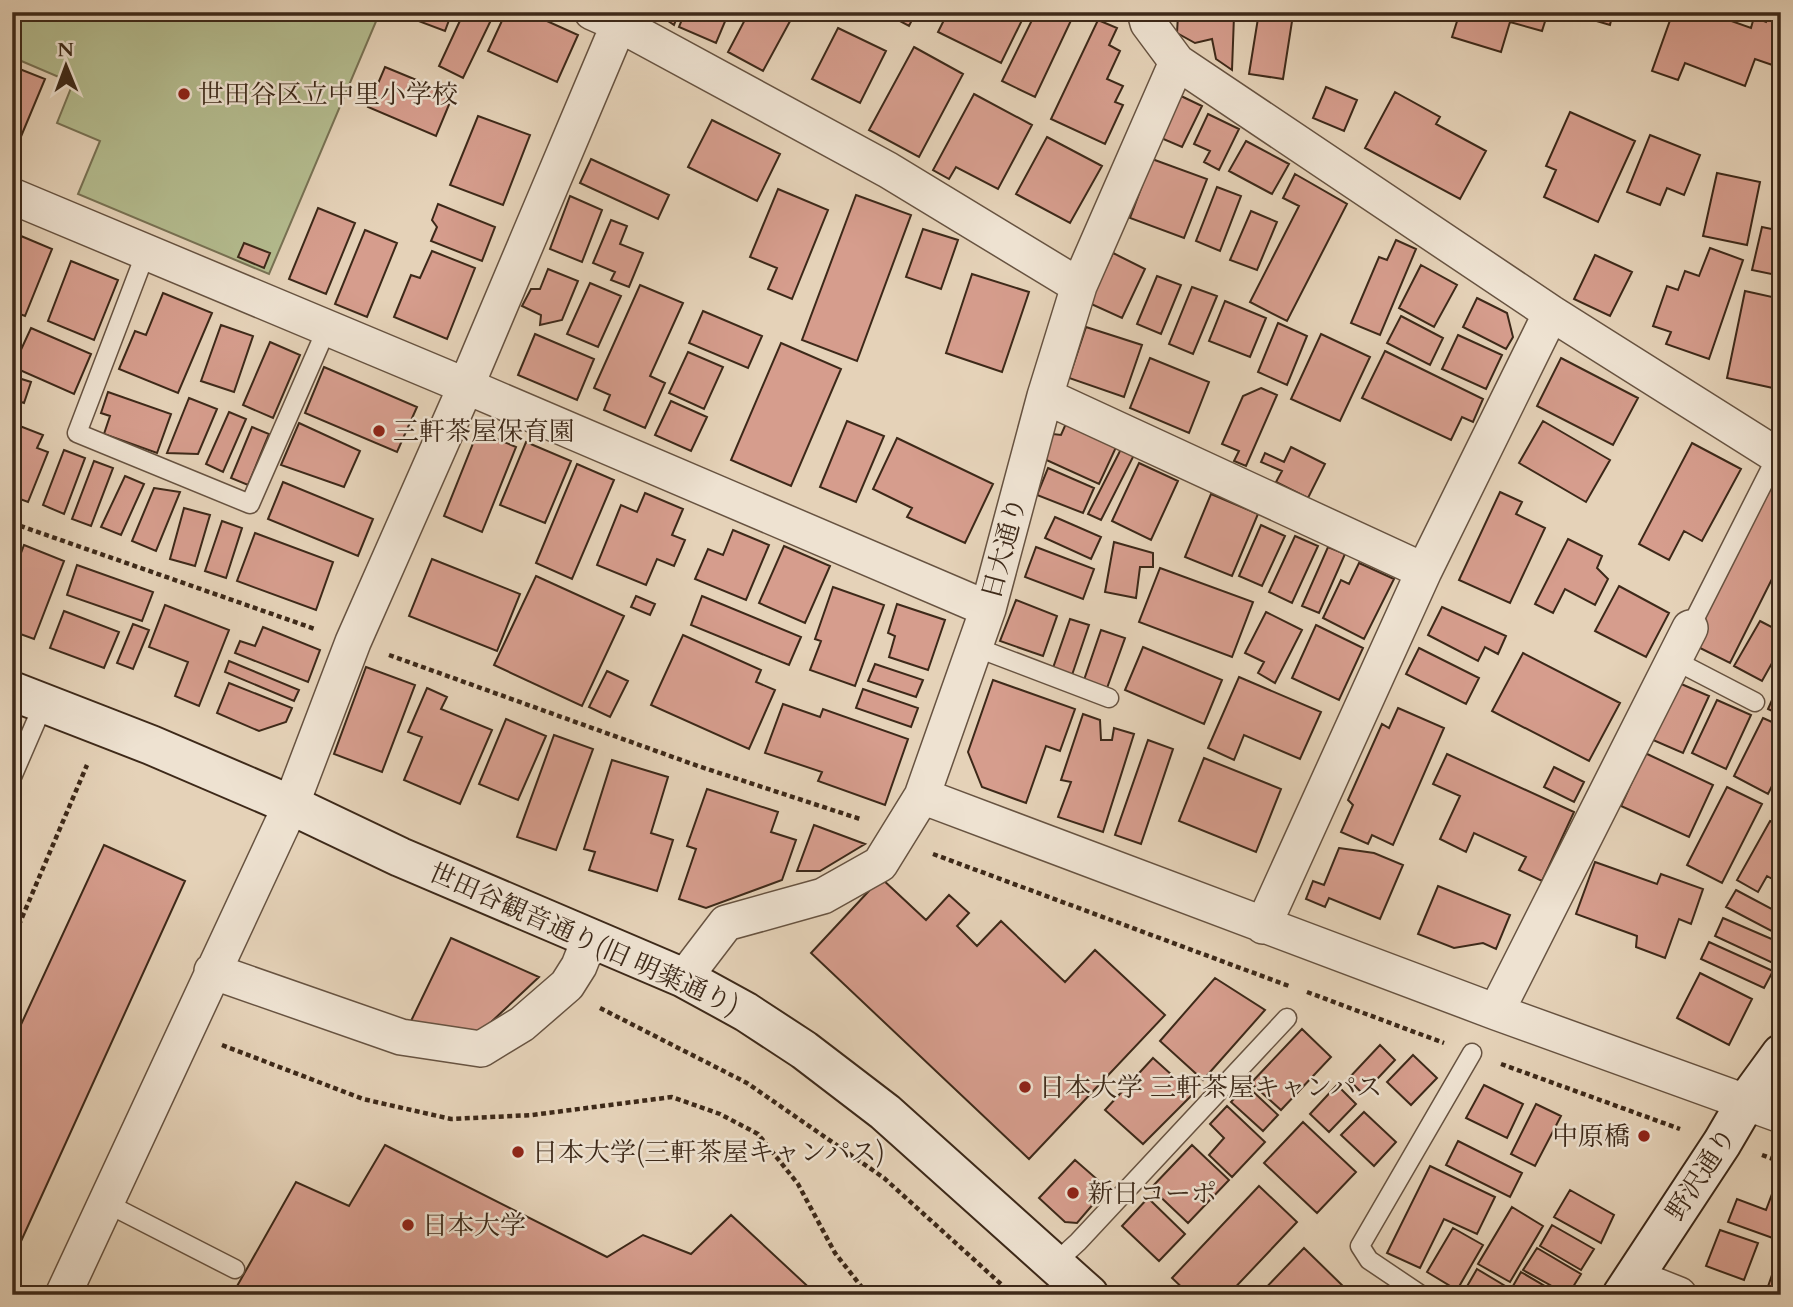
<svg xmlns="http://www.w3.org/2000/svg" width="1793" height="1307" font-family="Cardo,'Noto Serif JP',serif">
	<rect width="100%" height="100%" fill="#e5d2b8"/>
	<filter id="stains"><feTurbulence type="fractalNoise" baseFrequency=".00286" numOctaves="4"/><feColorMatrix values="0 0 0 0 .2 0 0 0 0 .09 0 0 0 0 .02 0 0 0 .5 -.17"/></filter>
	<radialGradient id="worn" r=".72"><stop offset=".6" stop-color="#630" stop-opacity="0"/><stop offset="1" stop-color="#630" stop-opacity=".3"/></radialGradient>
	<path fill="#b4bc8f" stroke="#787254" stroke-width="2" d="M22 12H380L269 274 78 194 100 141 57 123 73 83 12 57V34Z"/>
	<path fill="#d69d8d" stroke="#3d2919" stroke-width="2" d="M406 12H452L445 31 405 16Z
		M464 12H484L493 16 463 78 439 66Z
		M506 12H527L578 35 557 82 488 51Z
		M655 12H679L674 25Z
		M685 12H729L716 43 679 27Z
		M749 12H795L763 71 728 52Z
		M883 12H916L909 26Z
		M948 12H1026L1001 63 938 32Z
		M1036 12H1075L1035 97 1002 81Z
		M1259 12 1293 15 1283 79 1249 74Z
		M1460 12H1548L1542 31 1510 22 1501 52 1452 37Z
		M1566 12H1613L1610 25Z
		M1673 12H1706L1751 28 1754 17 1766 22 1769 12H1781V68L1755 59 1745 86 1685 63 1678 80 1652 71Z
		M1178 15 1234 16 1232 70 1216 59 1212 39 1195 43 1177 33Z
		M1098 20 1117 28 1109 45 1120 51 1107 79 1123 86 1115 102 1123 105 1105 144 1051 119Z
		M838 28 886 51 860 103 812 79Z
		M914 47 963 74 919 157 869 130Z
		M12 66 45 79 12 158Z
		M385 67 453 95 436 136 368 107Z
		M1326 87 1357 100 1344 131 1313 118Z
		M1395 92 1440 117 1436 124 1486 151 1460 199 1365 148Z
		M974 94 1032 125 998 189 956 167 949 179 933 170Z
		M1181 96 1202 106 1182 147 1161 138Z
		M1570 112 1635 141 1598 222 1544 197 1556 170 1546 166Z
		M1208 114 1239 129 1219 170 1204 162 1210 151 1194 144Z
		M478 116 530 135 503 205 450 185Z
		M712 120 780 154 757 201 688 167Z
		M1650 135 1700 155 1684 195 1667 188 1660 205 1627 192Z
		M1047 137 1102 166 1070 223 1016 194Z
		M1246 141 1289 164 1272 194 1229 171Z
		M591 159 669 195 658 219 580 183Z
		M1152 159 1207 179 1184 238 1130 218Z
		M1717 173 1760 182 1747 245 1703 236Z
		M1295 174 1347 204 1287 321 1250 302 1299 206 1283 198Z
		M1217 187 1241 196 1220 251 1196 241Z
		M778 189 828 210 792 299 768 289 777 268 750 257Z
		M856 195 911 215 857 361 802 340Z
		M570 196 602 210 582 262 550 249Z
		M438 204 495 227 482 261 431 241 437 227 432 220Z
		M318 208 355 223 326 294 289 279Z
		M1251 211 1277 222 1257 270 1230 260Z
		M611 220 627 226 620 244 643 253 629 287 611 280 615 272 593 263Z
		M1762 227 1781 231V276L1752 270Z
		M923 229 958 240 941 289 906 277Z
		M365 230 397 243 367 317 335 304Z
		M21 236 52 249 25 316 12 311V258Z
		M1396 240 1416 249 1380 335 1351 323 1379 257 1387 260Z
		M244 243 270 253 264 268 238 257Z
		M1710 248 1743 260 1709 359 1666 344 1671 332 1653 326 1667 286 1678 290 1685 271 1699 276Z
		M432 251 475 268 447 339 394 317 411 275 420 278Z
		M1113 253 1145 269 1122 318 1089 303Z
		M1595 255 1632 272 1610 316 1574 299Z
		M71 261 118 280 94 340 48 321Z
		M1421 265 1457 285 1434 327 1399 308Z
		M548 269 578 281 562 320 540 325 541 315 522 306 531 289H540Z
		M972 274 1029 292 1002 372 946 353Z
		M1157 276 1181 285 1161 334 1137 324Z
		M590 283 621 296 598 347 567 334Z
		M640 285 683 303 650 376 665 383 645 428 604 410 610 395 594 388Z
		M1192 287 1217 296 1193 354 1169 344Z
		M1745 291 1781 299V355L1773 388 1727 378Z
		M163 293 212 313 178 393 119 369 135 331 146 335Z
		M1477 298 1507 313 1513 337 1506 349 1463 327Z
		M1225 301 1266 318 1250 357 1209 341Z
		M703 311 762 336 748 368 689 343Z
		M1401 316 1443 338 1430 365 1387 343Z
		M1278 323 1307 336 1287 385 1258 372Z
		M221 325 253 336 234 392 201 381Z
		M1086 327 1142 345 1124 397 1069 378Z
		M31 328 91 354 74 394 13 367Z
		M535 334 594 359 577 400 518 375Z
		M1321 334 1370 357 1340 421 1291 399Z
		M1458 335 1502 355 1486 389 1442 369Z
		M270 342 300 355 273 418 243 405Z
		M781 343 841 369 791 486 731 460Z
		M1385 351 1483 399 1473 422 1462 417 1451 440 1362 398Z
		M688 352 723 367 704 409 669 393Z
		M1150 358 1209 382 1189 433 1130 408Z
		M1561 358 1638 398 1613 445 1537 406Z
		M324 367 417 407 397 452 305 413Z
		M12 376 31 382 24 403 12 399Z
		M1261 388 1277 395 1246 466 1234 461 1239 451 1222 444 1243 396Z
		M108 392 171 414 157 453 104 434 110 416 101 413Z
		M189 398 217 409 198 454 167 453Z
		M671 401 707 417 691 451 655 435Z
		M229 412 246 419 223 472 206 464Z
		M1068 419 1118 443 1099 484 1042 458 1053 434 1061 435Z
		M847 421 884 436 856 502 820 487Z
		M1543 421 1610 460 1586 502 1519 463Z
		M12 423 43 435 37 448 48 452 28 502 12 496Z
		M299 423 360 451 344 487 281 465Z
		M252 427 269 434 248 485 231 478Z
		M478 431 516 447 482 532 444 516Z
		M897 438 993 484 965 543 907 517 912 508 873 489Z
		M526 442 571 461 545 523 500 505Z
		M1692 443 1741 469 1702 541 1684 531 1669 560 1639 544Z
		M1291 447 1325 464 1308 498 1276 482 1282 471 1261 462 1265 453 1284 462Z
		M1121 449 1134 455 1101 520 1088 514Z
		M64 450 85 458 64 514 43 505Z
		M94 461 113 468 91 526 72 519Z
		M1139 463 1178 481 1151 540 1112 521Z
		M577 464 614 480 572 579 536 563Z
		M1048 468 1094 488 1083 513 1037 495Z
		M125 476 144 484 121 535 101 527Z
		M1775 477 1781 480V561L1730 663 1692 644Z
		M283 482 373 519 358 556 268 519Z
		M154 488 180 492 156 551 132 541Z
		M1500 492 1522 502 1516 514 1545 528 1510 603 1459 580Z
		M645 493 683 509 672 535 685 540 674 566 657 559 646 585 597 565 621 505 637 512Z
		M1211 494 1258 514 1232 576 1185 557Z
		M184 508 210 515 195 566 170 559Z
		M1055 517 1101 537 1091 559 1045 538Z
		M222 521 242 528 226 578 205 571Z
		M1261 525 1285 536 1262 586 1239 576Z
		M733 530 769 545 746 600 695 579 708 549 723 555Z
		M255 533 333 562 316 610 237 581Z
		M1295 536 1318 546 1292 603 1269 592Z
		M1568 539 1602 556 1597 568 1608 579 1595 605 1565 589 1553 613 1535 604Z
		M1114 542 1153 553V567H1140L1136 598 1105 592Z
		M24 545 64 561 34 639 12 631V577Z
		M784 546 830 566 805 623 759 603Z
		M1036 547 1094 569 1083 599 1025 577Z
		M1328 547 1345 554 1319 613 1302 606Z
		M432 559 520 594 497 651 409 616Z
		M1359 563 1394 579 1364 639 1323 618 1341 580 1349 584Z
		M77 565 153 592 142 621 67 595Z
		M1160 568 1253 602 1232 657 1139 622Z
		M536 576 624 616 582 706 494 665Z
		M1619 586 1669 613 1646 657 1595 631Z
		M833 587 884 605 855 686 810 670 821 641 815 639Z
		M636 596 655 604 650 615 631 607Z
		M702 596 801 637 789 665 691 625Z
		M1016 600 1057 616 1043 656 1000 641Z
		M897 604 945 620 928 670 889 657 895 636 888 633Z
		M165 605 229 630 199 706 175 696 188 662 149 647Z
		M1442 607 1506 636 1498 654 1485 647 1478 661 1428 635Z
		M64 611 119 632 104 668 50 648Z
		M1266 612 1302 630 1275 683 1258 673 1264 662 1245 653Z
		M1070 619 1089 625 1072 675 1053 668Z
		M1760 621 1781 632V647L1762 681 1734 666Z
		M133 624 149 630 133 669 117 663Z
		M1316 625 1363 648 1339 700 1292 678Z
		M263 627 320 650 308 682 235 653 240 641 255 646Z
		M1101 630 1125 638 1107 688 1084 680Z
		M683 635 761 670 756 682 775 690 749 749 651 705Z
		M1143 647 1222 680 1204 724 1125 690Z
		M1419 648 1479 678 1466 704 1406 674Z
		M1523 653 1620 703 1589 761 1492 711Z
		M229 661 299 690 294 701 225 672Z
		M875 664 923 680 916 697 868 681Z
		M366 667 415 685 382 772 334 754Z
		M607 671 628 681 610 717 589 707Z
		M1239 677 1321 712 1300 759 1244 735 1234 760 1208 748Z
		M993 680 1075 709 1060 751 1046 746 1026 803 982 787 968 752Z
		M1781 680V715L1768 709Z
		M229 683 292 708 286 722 259 731 217 713Z
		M1679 683 1709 696 1683 753 1653 740Z
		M427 688 447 697 441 709 492 730 460 804 404 780 422 737 408 732Z
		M863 689 918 708 911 727 856 708Z
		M1717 700 1751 715 1726 769 1692 753Z
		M783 704 820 717 823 709 908 739 885 805 818 781 822 772 765 753Z
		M1398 708 1444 728 1393 845 1372 835 1368 844 1341 832 1353 805 1348 800 1382 724 1389 728Z
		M1083 714 1100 720 1101 740H1112L1114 728 1134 734 1103 832 1058 817 1071 782 1061 780Z
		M1763 718 1781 726V746L1778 751 1781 753V768L1768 794 1734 776Z
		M506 719 546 736 518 800 479 784Z
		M554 735 593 749 556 850 517 837Z
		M1148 740 1173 749 1141 844 1115 835Z
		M1645 753 1713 785 1689 837 1621 806Z
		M1447 754 1574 812 1542 881 1519 870 1526 857 1474 833 1466 852 1440 839 1460 796 1433 784Z
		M1204 758 1281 789 1256 852 1179 821Z
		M612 760 668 777 651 833 673 840 657 891 589 870 595 852 584 849Z
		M1554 767 1584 782 1574 802 1544 787Z
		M1727 787 1762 804 1722 883 1687 865Z
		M707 789 778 812 771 832 796 840 782 880 706 908 679 899 696 849 687 846Z
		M1770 821 1781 827V884L1767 876 1758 892 1737 880Z
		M814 825 865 844 820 871H797Z
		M104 845 185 881 12 1261V1044Z
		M1339 848 1374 853 1403 865 1380 919 1329 898 1325 907 1306 899 1313 881 1324 885Z
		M1595 862 1657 884 1661 874 1703 889 1691 924 1679 919 1665 958 1636 947 1637 936 1576 914Z
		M881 878 926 920 949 895 969 913 957 926 977 946 1001 921 1065 982 1095 950 1165 1015 1029 1159 811 953Z
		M1438 886 1510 915 1496 949 1483 943 1454 948 1418 934Z
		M1736 890 1781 914V936L1726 907Z
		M1723 918 1781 943V951L1775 964 1715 936Z
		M451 938 539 977 472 1040 411 1021Z
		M1709 942 1773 971 1764 988 1701 959Z
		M1700 973 1752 999 1729 1045 1677 1018Z
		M1215 978 1265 1010 1203 1080 1160 1041Z
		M1302 1029 1331 1057 1281 1110 1251 1083Z
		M1380 1045 1395 1060 1363 1094 1348 1079Z
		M1413 1055 1437 1078 1411 1105 1387 1082Z
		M1153 1058 1193 1094 1143 1144 1105 1110Z
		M1246 1085 1278 1115 1263 1131 1231 1102Z
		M1337 1085 1356 1104 1329 1132 1310 1114Z
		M1484 1085 1523 1104 1507 1138 1466 1118Z
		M1536 1104 1561 1116 1535 1166 1511 1154Z
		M1227 1106 1265 1142 1232 1177 1209 1155 1224 1138 1210 1124Z
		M1364 1112 1396 1142 1374 1166 1341 1135Z
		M1303 1122 1356 1172 1317 1213 1264 1163Z
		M1458 1141 1522 1173 1510 1197 1446 1165Z
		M385 1145 607 1257 643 1235 691 1254 731 1215 817 1295H232L296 1182 349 1206Z
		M1192 1145 1229 1180 1188 1223 1151 1188Z
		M1075 1160 1107 1188 1077 1223 1065 1222 1039 1198Z
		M1430 1166 1495 1197 1477 1234 1444 1219 1420 1268 1387 1253Z
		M1259 1186 1297 1222 1228 1295H1190L1172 1278Z
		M1570 1190 1614 1215 1601 1243 1554 1217Z
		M1772 1194 1781 1197V1241L1728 1222 1737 1199 1766 1210Z
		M1148 1198 1185 1234 1159 1261 1122 1226Z
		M1512 1207 1543 1226 1510 1282 1478 1264Z
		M1552 1225 1594 1249 1581 1270 1540 1246Z
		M1453 1228 1483 1245 1457 1290 1427 1272Z
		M1720 1230 1758 1243 1744 1280 1706 1266Z
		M1304 1248 1347 1290 1342 1295H1259Z
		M1537 1248 1581 1274 1568 1295 1523 1270Z
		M1779 1255 1781 1295H1765Z
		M1477 1269 1507 1287 1502 1295H1462Z
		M1521 1272 1560 1295H1513L1509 1293Z"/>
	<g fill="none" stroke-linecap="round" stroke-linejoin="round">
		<g stroke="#675341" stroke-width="21">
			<path id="lane" d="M146 252 77 433 250 504 327 328
				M1690 628 1777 456
				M975 647 1109 698
				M1674 660 1755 702
				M12 777 44 703
				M106 1203 235 1269
				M1054 1264 1078 1242 1287 1018
				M1421 1295 1369 1260 1360 1246 1472 1053"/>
		</g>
		<g stroke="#675341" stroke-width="38">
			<path id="street" d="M592 12 619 24 888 170 1079 286
				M1177 62 1551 313 1781 458
				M12 196 466 386 988 609
				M1045 396 1424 571
				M922 796 1496 1012 1781 1115
				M1263 926 1424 571 1551 313
				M212 971 401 1037 481 1049 522 1024 567 985 579 966 590 938
				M684 978 726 923 823 896 880 864 922 796 988 609 1045 396 1079 286 1177 62 1148 23 1145 12
				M1496 1012 1690 628
				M1634 1277 1679 1295
				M63 1295 291 805 353 642 466 386 624 12"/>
		</g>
		<g stroke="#3d2919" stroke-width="42">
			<path id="secondary" d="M12 691 151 745 291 805 400 857 684 978 746 1012 804 1050 885 1112 1089 1295
				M1622 1295 1722 1143 1746 1102 1781 1054"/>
		</g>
		<path stroke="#3d2919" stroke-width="4.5" stroke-dasharray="5 3.5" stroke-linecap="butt" d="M12 523 315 629
			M389 655 698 766 860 819
			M933 854 1289 986
			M12 941 87 765
			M1307 992 1444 1043
			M600 1008 747 1083 884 1178 1013 1295
			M222 1045 363 1099 451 1119 532 1115 672 1097 720 1114 758 1134 798 1184 835 1253 868 1295
			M1501 1064 1680 1129
			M1762 1155 1781 1162"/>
		<use href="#lane" stroke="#eee2d1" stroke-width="18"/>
		<use href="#street" stroke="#eee2d1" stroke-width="35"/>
		<use href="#secondary" stroke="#eee2d1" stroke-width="38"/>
	</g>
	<g fill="#8f2418" stroke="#eee2d1" stroke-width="2.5">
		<circle cx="184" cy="94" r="7"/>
		<circle cx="379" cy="431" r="7"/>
		<circle cx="1025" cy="1087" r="7"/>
		<circle cx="1644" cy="1136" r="7"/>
		<circle cx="518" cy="1152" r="7"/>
		<circle cx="1073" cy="1193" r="7"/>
		<circle cx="408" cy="1225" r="7"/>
	</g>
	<g text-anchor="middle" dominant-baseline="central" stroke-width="5" stroke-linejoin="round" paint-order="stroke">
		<g font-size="26" fill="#3d2919" stroke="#eee2d1" text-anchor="start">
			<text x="198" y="94">世田谷区立中里小学校</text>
			<text x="393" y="431">三軒茶屋保育園</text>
			<text x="1039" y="1087">日本大学 三軒茶屋キャンパス</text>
			<text x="1630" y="1136" text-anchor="end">中原橋</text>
			<text x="532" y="1152">日本大学(三軒茶屋キャンパス)</text>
			<text x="1087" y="1193">新日コーポ</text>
			<text x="422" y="1225">日本大学</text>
		</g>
		<g font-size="26" fill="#3d2919" stroke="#eee2d1">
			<text transform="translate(1004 548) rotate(-75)">日大通り</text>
			<text transform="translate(584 939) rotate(24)">世田谷観音通り(旧 明薬通り)</text>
			<text transform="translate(1701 1174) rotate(-57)">野沢通り</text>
		</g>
	</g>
	<rect width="1793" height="1307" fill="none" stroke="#e5d2b8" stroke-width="42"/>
	<rect x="14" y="14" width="1765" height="1279" fill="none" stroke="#3d2919" stroke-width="3.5"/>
	<rect x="21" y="21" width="1751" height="1265" fill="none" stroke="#3d2919" stroke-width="2"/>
	<g transform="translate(66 66) rotate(359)" stroke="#eee2d1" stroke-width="5" paint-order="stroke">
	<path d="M0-5L12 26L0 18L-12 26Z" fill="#3d2919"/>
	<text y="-10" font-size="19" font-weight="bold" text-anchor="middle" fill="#3d2919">N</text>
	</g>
	<rect width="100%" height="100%" filter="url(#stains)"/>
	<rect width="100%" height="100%" fill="url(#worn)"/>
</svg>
